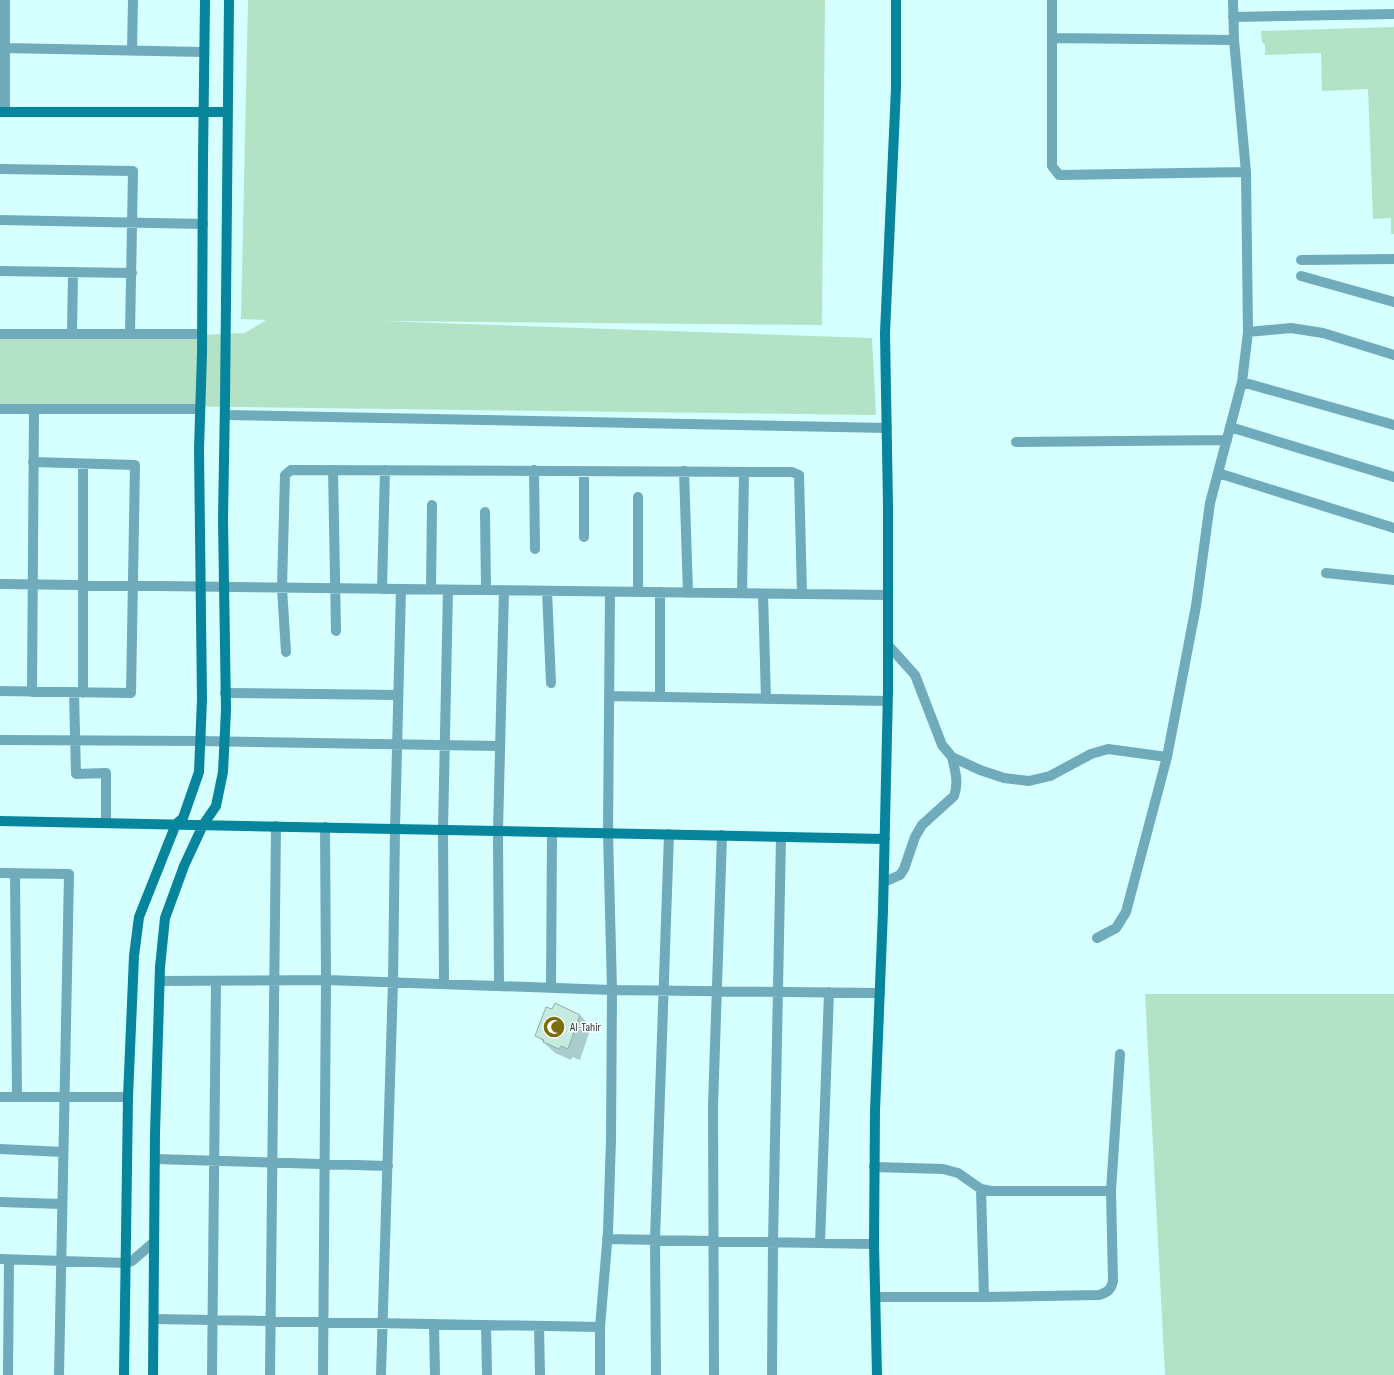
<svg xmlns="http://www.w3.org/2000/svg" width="1394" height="1375" font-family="'Sofia Sans Condensed',sans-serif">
	<rect width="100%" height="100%" fill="#d6ffff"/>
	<path fill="#b3e2c6" d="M248 0H825L822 325 379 321 872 338 876 415 0 404V337L131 338 245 333 266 320 241 319Z
		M1394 27V234H1391V218L1373 219 1368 89 1322 91 1321 53 1265 55V44L1262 43 1261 31Z
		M1145 994H1394V1375H1165Z"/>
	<path fill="#0003" d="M580 1015 591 1027 580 1060 572 1057 571 1060 555 1053 537 1036Z"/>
	<path fill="#c5eae0" stroke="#8bafa5" d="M555 1003 580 1015 568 1049 561 1046 559 1049 543 1042 544 1040 535 1036 546 1007 552 1009Z"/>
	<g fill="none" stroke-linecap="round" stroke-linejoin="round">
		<path stroke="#6fabba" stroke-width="10" d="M5 0V112
			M1052 0V166L1059 175 1246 172
			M1233 17 1394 14
			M1052 38 1234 40
			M5 48 204 52
			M132 50 133 0
			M0 169 133 171 130 334
			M0 220 203 224
			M1301 260 1394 259
			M0 271 132 273
			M1301 276 1394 302
			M1248 332 1291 328 1323 333 1394 355
			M0 334H202
			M72 334 73 272
			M1242 382 1394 425
			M0 409H200
			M225 415 887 428
			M1230 427 1394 477
			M1016 442 1227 440
			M333 470 336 631
			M534 470 535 549
			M584 471V537
			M684 471 688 593
			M1218 473 1394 528
			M638 497V592
			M485 512 486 590
			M1326 573 1394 580
			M0 584 888 595
			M382 589 385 470
			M431 589 432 505
			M547 591 551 683
			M660 592V697
			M742 593 744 472
			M763 594 766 699
			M888 645 915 675 942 745 952 757 980 770 1004 778 1029 781 1050 776 1091 754 1108 749 1167 757
			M286 652 282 588 285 475 291 470 792 472 799 475 802 594
			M0 691 131 693 135 465 33 462
			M32 692 34 409
			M74 692 76 774 106 773V823
			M83 693V464
			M225 693 398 695
			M609 696 887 701
			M0 740 200 741 500 746
			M0 873 69 874 59 1375
			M15 874 17 1097
			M884 882 900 875 904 869 915 837 922 825 954 796C959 783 955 770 952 757
			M1097 938 1116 928 1126 912 1167 757 1196 606 1210 503 1242 382 1248 332 1246 172 1234 40 1233 0
			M160 981 326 980 612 990 880 993
			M444 984 443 830 448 590
			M499 986 498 831 504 590
			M551 988 552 832
			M0 1097H128
			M0 1149 63 1152
			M155 1159 388 1166
			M874 1167 943 1169 958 1173 981 1189 991 1191H1111
			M981 1189 984 1297
			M0 1202 62 1204
			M607 1239 874 1244
			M820 1243 829 992
			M0 1259 126 1263 132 1261 154 1242
			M875 1297H984L1099 1295C1108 1292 1111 1290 1113 1281L1111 1191 1120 1054
			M154 1319 600 1327
			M434 1324 435 1375
			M486 1325 487 1375
			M539 1326 540 1375
			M8 1375 9 1260
			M212 1375 216 981
			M270 1375 276 826
			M323 1375 326 980 325 827
			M381 1375 393 982 395 829 401 589
			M600 1375V1327L608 1232 611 1139 612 990 608 833 610 592
			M656 1375 655 1239 669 834
			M714 1375 713 1106 722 835
			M772 1375 773 1242 781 837"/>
		<path stroke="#06859c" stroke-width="10" d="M0 112H228
			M0 821 885 839
			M124 1375 128 1097 134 956 139 917 176 824 183 818 199 772 202 699 199 449 202 354 203 159 205 0
			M153 1375 155 1134 160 967 165 918 184 866 203 825 216 806 223 772 226 710 223 519 225 401 229 0
			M877 1375 874 1244 875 1111 883 911 888 691V506L885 333 896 88V0"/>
	</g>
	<defs>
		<g id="mosque-disc" transform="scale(1.15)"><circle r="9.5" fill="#7b6d0a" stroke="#fff"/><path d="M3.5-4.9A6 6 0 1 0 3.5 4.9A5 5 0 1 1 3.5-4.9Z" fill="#fff"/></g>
	</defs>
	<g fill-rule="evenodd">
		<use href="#mosque-disc" x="554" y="1027"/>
	</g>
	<g text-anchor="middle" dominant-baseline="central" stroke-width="3" stroke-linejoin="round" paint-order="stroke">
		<g font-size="12" fill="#1f2e2e" stroke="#fff" text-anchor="start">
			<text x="570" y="1027">Al-Tahir</text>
		</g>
	</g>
</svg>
